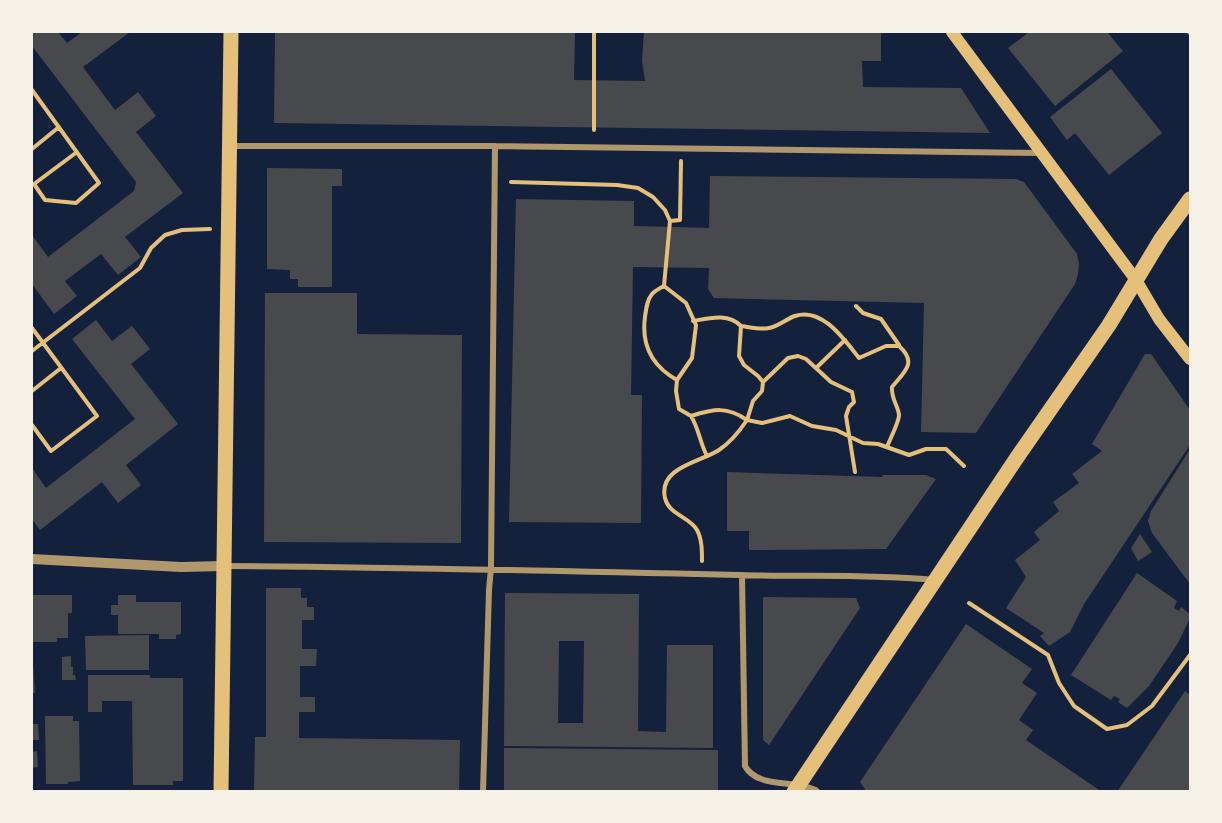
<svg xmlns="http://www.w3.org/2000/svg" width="1222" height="823" font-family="Ubuntu,sans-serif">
	<rect width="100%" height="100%" fill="#14213d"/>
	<path fill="#48494c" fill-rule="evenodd" d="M32 32H58L67 43 82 32H130L83 67 115 110 138 92 156 116 136 132 183 193 125 237 141 257 118 275 101 254 65 281 77 296 54 314 32 284V235L48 257 134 191 136 182 32 46Z
		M275 32H575L574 80 645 81 642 61 644 32H881V61H862L863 87 961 88 990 133 274 123Z
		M1029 32H1107L1123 51 1055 106 1008 48Z
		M1111 69 1162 133 1109 175 1075 133 1067 140 1050 117Z
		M267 168 342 169V186H332V287H298V279H290V270L267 269Z
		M710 176 1016 179 1024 182 1077 254 1079 264 1078 274 1075 284 976 433 921 432 924 303 714 298 708 289 709 268 633 267 631 395H642L641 523 509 522 516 199 634 201V226L709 228Z
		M265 293H357V334L462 335 461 543 264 542Z
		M96 320 112 341 132 326 150 349 131 364 178 424 126 465 141 485 118 503 102 482 40 530 32 519V468L46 488 135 419 72 339Z
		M1145 354H1151L1190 410V445L1084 604 1070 632 1049 646 1040 636 1044 633 1006 608 1026 577 1015 560 1040 540 1034 532 1059 511 1053 502 1079 483 1072 474 1102 451 1092 444Z
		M1190 449V584L1152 533 1148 521 1151 511Z
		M727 472 882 477 883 475H926L936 479 886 549 749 550V531H727Z
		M1140 534 1152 552 1138 561 1131 548Z
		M1137 573 1177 601 1174 608 1179 611 1181 607 1190 614V618L1178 643 1149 686 1127 708 1118 702 1120 699 1114 696 1111 700 1071 675Z
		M266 588H301V598H307V607H314V620H302V649H317L316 666H300V697H315V712H299V738L460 740 459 792H254L255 737H266Z
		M505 593 639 594 638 731 666 732 667 645H713V748L504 746ZM559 641H584L583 723H558Z
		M32 595H72V613H68V638H57V642H32Z
		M118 595H136V602H181V634L176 635V639H159V634H118V615H111V605H118Z
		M763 597 856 598 860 608 769 745 763 740Z
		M966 624 1032 669 1022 683 1037 693 1019 720 1033 730 1026 740 1102 792H867L860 782Z
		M149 635V670H86L85 636Z
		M71 656V667H73V675H75L76 680H62V657Z
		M32 664H33L35 693H32Z
		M88 675H150V678H183V781H173V785H133L132 701H102V712H88Z
		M1185 691 1190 695V792H1117Z
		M45 716H73V721H79L80 781 68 782V784H46Z
		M32 724H38L39 740H32Z
		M504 748 718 750V792H504Z
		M37 751 38 767 32 768V752Z"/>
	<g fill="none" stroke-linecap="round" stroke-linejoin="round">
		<path stroke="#e5c07b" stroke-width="4" d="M594 32V130
			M32 90 99 183 76 203 45 200 34 184 77 152
			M32 149 59 127
			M681 161 680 220 670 221 664 286 686 303 696 325 692 358 677 380 676 391 679 409 691 416C714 409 727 406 747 420 739 432 731 442 719 450 701 462 658 467 665 498 669 515 690 517 697 530 702 539 702 551 702 561
			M511 182 617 185 638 188 653 197 665 210 670 221
			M664 286C660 288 655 291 652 294 647 300 646 309 645 317 641 346 652 366 677 380
			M856 306 863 313 881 319 899 345
			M693 321C710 318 728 313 741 326L739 356 744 365 758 376 763 382 762 391 753 401 747 420 762 423 790 416 812 426 836 430 863 443 878 444 909 455 926 449H946L964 466
			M741 326C749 327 761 330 769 328 779 326 786 319 795 316 822 307 844 339 859 358L886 346H899C918 363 904 372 892 387 891 399 898 405 899 415 899 422 890 439 887 447
			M32 328 97 416 51 451 32 425
			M32 351 140 268 151 248 165 235 182 230 210 229
			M816 368 845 340
			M763 382 788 358 798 356 806 359 831 382 852 392 854 402 849 407 846 416 855 472
			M32 391 61 368
			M691 416C699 429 700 443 707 456
			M969 603 1048 655 1059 683 1074 706 1107 729 1127 725 1152 706 1190 655"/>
		<path stroke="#b1986c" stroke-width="4.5" d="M1189 32 1190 33"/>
		<path stroke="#b1986c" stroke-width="6" d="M230 146H495L1042 153
			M225 566C397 567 568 571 739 575 805 577 870 574 935 580
			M742 575 745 766C754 783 778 782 796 785
			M483 792 489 590 491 568 495 146"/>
		<path stroke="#b1986c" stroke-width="10" d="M32 559 181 567 224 566
			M798 786 815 792"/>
		<path stroke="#e5c07b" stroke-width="12" d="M952 32 1136 280 1159 319 1190 359"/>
		<path stroke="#e5c07b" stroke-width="15" d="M221 792 231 32
			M794 792 1018 456 1109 325 1161 239 1190 199"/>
	</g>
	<rect width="1222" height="823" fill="none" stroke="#f6f1e7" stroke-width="66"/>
</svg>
